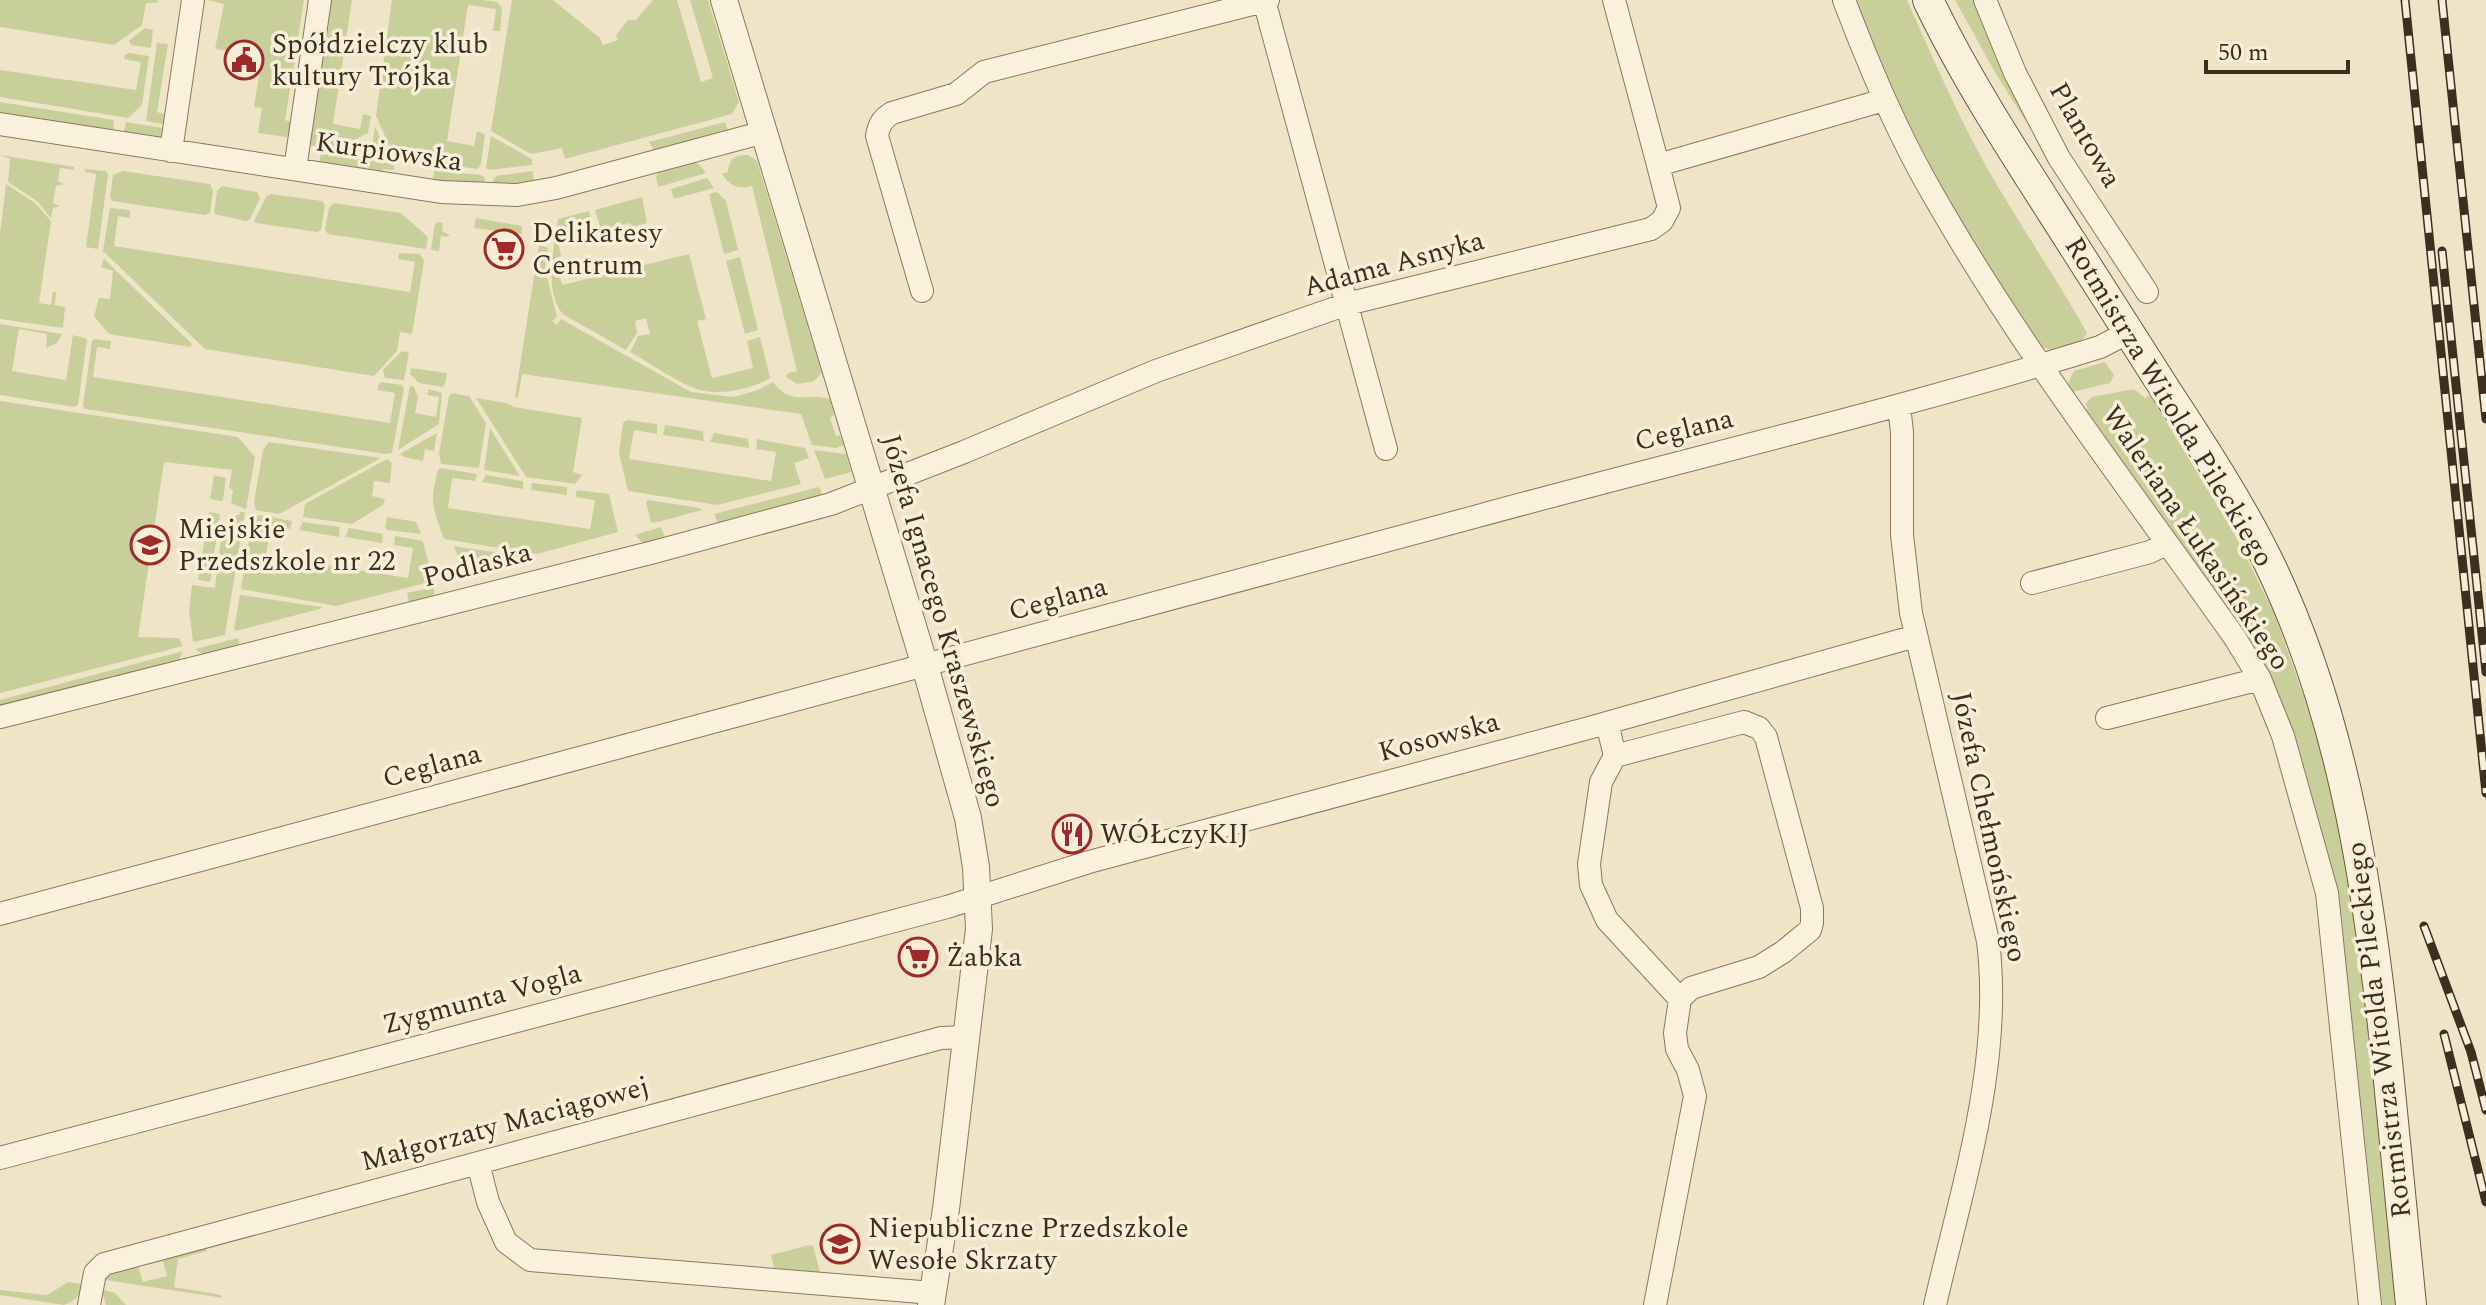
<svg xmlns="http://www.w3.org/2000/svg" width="2486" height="1305" font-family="Spectral,serif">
	<rect width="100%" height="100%" fill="#f0e4c8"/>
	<path fill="#c9cf9b" d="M0 0H158L157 3H146L142 25 114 45 0 27Z
		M208 0H304L298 38 307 40V46H297L285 120 294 123 287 137 258 133 262 108 254 107 262 56 215 49 224 4Z
		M327 0H352L333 124 360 129 363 114 371 116 368 133 334 150 305 144Z
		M392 0H482L497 2 502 8 500 31H493L496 9 468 5 447 141 474 146 477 131 485 134 481 164 478 169 395 158 376 116Z
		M512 0H553L600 38 603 45 618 40 616 35 628 20H636L653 0H677L701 82 713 78 690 0H708L739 102 732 114 565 159 562 148 531 154 491 131Z
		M1854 0H1907C1932 56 1956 112 1986 166 2018 222 2055 276 2087 333 2080 348 2053 354 2040 346L1964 230 1900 109Z
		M1955 0H1978L2136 290 2133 292 1996 74Z
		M145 28 153 30 151 48 131 45 129 41Z
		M157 43 168 44 157 112 166 115 169 125 146 121Z
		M129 53 149 56 142 105 128 118 0 97V70L136 90 141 62 124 59 125 55Z
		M0 102 114 120 113 134 0 116Z
		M126 122 168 129 160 139 123 136Z
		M725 122 729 134 655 153 649 142Z
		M375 126 388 157 371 154Z
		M491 136 532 159V165L489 170 486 168Z
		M321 153 392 163 395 170 383 169 382 175 319 165Z
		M0 155 74 167V170L60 168 58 181 64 184 56 186 53 203 60 206 53 208 51 218 37 201 8 182 10 159Z
		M748 155 757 161 822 373 814 381 797 384 786 377 788 373 797 371 752 186C738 189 731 187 722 174L728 172C729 158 735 155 748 155Z
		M691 162 698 163 706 173 658 187 656 177 659 170Z
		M85 169 106 171 108 175 98 249 86 247 96 174 85 172Z
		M434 170 481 175 485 178 484 187 433 183Z
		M123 171 210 184 213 191 210 213 205 215 112 201 110 197 113 175Z
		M533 171 534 182 494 188 493 180 496 176Z
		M707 178 714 188 674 199 671 189Z
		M6 184 35 203 51 221 39 303 51 305 53 292H56L55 305 65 307 63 328 0 319V234Z
		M222 186 257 192 260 198 250 219 246 221 214 214 217 191Z
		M717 192 726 201 738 250 724 254 709 194Z
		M271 194 322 201 325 205 321 230 317 232 256 223 254 221 266 197Z
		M642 197 647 223 632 227 630 223 601 230 595 210Z
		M334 203 401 213 428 237 426 249 328 234 325 230 329 208Z
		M110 208 130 210V218L118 216 114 246 410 292 415 262 398 259 399 253 420 254 424 261 412 334 400 332 397 351 374 376 205 349 103 251Z
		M589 211 594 232 558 242 561 256 555 258 562 285 689 254 706 319 697 321 712 378 753 368 747 341 760 337 770 378C749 391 714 397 691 387 670 378 650 363 630 352L638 336 650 334 646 318 635 321 637 333 626 350 564 315C543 294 554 246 558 219Z
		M476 218 522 226V234L474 228Z
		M437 222 443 223 442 231 450 235 447 237 441 236 439 251 431 250 435 224Z
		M539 245 548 248 545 269 557 317 552 321 557 325 561 319 691 392 734 397 758 390 773 382C792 407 805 392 830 399L834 415 830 418 836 436 840 435 844 445 836 448 812 445 801 414 522 374 518 398 515 397Z
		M740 257 758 330 745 334 726 261Z
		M104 259 192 344 190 347 109 334 94 316 99 298 110 299 113 271 101 267Z
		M0 324 62 334 57 343 46 348 47 334 19 329 12 371 66 380 73 335 87 339 78 405 74 407 0 395Z
		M94 339 111 341 110 349 97 347 93 377 390 423 395 393 377 390 380 382 402 385 404 389 392 453 386 454 85 409 83 405 92 341Z
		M402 351 409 353 404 380 385 378 383 370Z
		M2105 362 2114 375 2110 383 2072 392 2068 383 2074 371Z
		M411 368 447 373 445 384 442 387 419 383 410 374Z
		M410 386 414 387 418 397 415 413 436 417 439 397 427 395 429 389 442 393 439 424 398 450Z
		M2134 389 2145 398 2150 395 2233 531 2274 613 2328 764 2362 939 2398 1305H2378L2336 897 2282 711 2083 411 2088 408 2085 404 2092 397Z
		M452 393 469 396 486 423 479 468 441 464 439 453 449 396Z
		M476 398 507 403 514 407 582 418 573 472 582 475 575 484 526 477Z
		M0 401 238 437 255 457 246 509 231 503 233 490 229 488 232 470 164 462 138 637 179 638 183 646 0 693Z
		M627 420 657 424V434L634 430 629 459 771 481 776 452 756 449 757 439 805 448 809 458 794 463 801 484 717 505 628 491 619 453 623 423Z
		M665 425 703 431 704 441 663 435Z
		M490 428 520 476 484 470Z
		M437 433 434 451 425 449 423 461 404 457 400 454Z
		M714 433 748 439 749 448 710 442Z
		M269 442 381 458 279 514 256 510 254 502 263 450Z
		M814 450 846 454 851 472 825 479Z
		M387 459 392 463 390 483 374 481 372 496 385 499 383 505 352 524 303 517 305 504Z
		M440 468 477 474 475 481 452 478 448 508 590 529 595 500 575 497 577 490 609 494 618 532 537 554 444 539C433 507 429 504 438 470Z
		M214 475 226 478 223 500 221 501 210 499Z
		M486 475 523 481V489L482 482Z
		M532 483 567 487V495L531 490Z
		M819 487 823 495 719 526 714 514Z
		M648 500 700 508 702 510 654 523 651 522 646 502Z
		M209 512 220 514 210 582 198 580Z
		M240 512H245L225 635 193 642 189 611 192 585 215 588 222 530 232 531 236 515H239Z
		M259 515 292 521 290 529 270 527 266 556 408 578 413 548 394 545 395 536 423 541 433 581 336 606 241 589 252 520Z
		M387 517 416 522 421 534 387 530 385 529Z
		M303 522 340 527 339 537 299 530Z
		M661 527 666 540 645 545 635 535Z
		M349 528 383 534 382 543 345 537Z
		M454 546 520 556V557L464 574Z
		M434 587V598L414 606 409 602 407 593Z
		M240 595 322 607 323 608 236 631 234 629Z
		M238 638 240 647 207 657 195 649Z
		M183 651 178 662 0 712V700Z
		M809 1245 813 1246 820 1272 774 1268 771 1255Z
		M203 1246 207 1251 178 1259 174 1287 221 1295 223 1298 105 1280 112 1272 138 1266 143 1282 167 1276 163 1261 148 1264 147 1261Z
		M68 1282 81 1284C82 1296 74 1301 64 1305L0 1295V1290L47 1295Z
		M101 1289 115 1293 126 1305H106Z"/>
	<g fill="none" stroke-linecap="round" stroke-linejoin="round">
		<g stroke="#8d765c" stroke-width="24">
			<path id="minor" d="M1264 0 1386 449
				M1614 0 1658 165
				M1844 0C1870 68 1898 135 1935 198 2023 352 2133 493 2235 638L2260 679 2283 736 2327 893 2370 1305
				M1985 0 2015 73 2059 158 2147 292
				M0 124 441 192 517 195 556 188 764 132
				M171 151 193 0
				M295 169 320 0
				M922 291 877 136C879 125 882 119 892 113L956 94 984 72 1268 0
				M1899 406 1902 432V535L1911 613 1988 941C2003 1063 1962 1187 1935 1305
				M2032 583 2150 552 2167 543
				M0 717 654 552 831 504 964 452 1156 371 1347 304 1651 229 1662 221 1669 208 1658 165 1884 100
				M2107 718 2260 679
				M1607 723 1615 756 1744 722 1759 728 1766 737 1812 908V923L1810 930 1783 952 1759 967 1691 988 1680 999 1675 1033 1677 1049 1688 1070 1695 1096 1655 1305
				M1615 756 1601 782 1589 864 1591 885 1607 920 1680 999
				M0 914C492 780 986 650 1478 516 1685 459 1895 411 2100 347L2129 332
				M0 1158 947 907 1089 862 1585 729 1916 636
				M478 1163 488 1202 506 1242 530 1260 933 1293
				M89 1305 95 1273 104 1264 941 1038 966 1037"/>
		</g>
		<g stroke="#8d765c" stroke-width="28">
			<path id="tertiary" d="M724 0 925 666 968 818 976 867 979 929 946 1209 931 1305"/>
		</g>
		<g stroke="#6f573f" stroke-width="32">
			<path id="secondary" d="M1928 0C1964 75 2009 145 2054 215 2091 273 2128 331 2165 389 2203 447 2241 505 2271 567 2346 725 2370 898 2388 1071 2395 1149 2403 1227 2411 1305"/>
		</g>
		<use href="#minor" stroke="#faf1dc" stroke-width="22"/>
		<use href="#tertiary" stroke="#faf1dc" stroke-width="26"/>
		<use href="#secondary" stroke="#faf1dc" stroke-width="30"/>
		<g stroke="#3d2e20" stroke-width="9">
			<path id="rail" d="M2405 0 2486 793
				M2442 0 2486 419
				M2442 251 2486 672
				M2424 926 2471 1052 2486 1110
				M2444 1034 2486 1202"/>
		</g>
		<use href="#rail" stroke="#f7eed8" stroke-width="6" stroke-dasharray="18" stroke-linecap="butt"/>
	</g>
	<defs>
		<g id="civic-ring" transform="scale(2)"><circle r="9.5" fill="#f7eed8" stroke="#9e2a2b" stroke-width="1.5"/><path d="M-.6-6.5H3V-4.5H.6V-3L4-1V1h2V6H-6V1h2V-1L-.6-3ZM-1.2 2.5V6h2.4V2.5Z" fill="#9e2a2b"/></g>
		<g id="supermarket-ring" transform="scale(2)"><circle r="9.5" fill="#f7eed8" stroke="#9e2a2b" stroke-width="1.5"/><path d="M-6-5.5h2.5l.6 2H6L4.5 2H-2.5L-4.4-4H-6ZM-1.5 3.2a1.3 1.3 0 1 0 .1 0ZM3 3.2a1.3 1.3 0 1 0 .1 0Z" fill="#9e2a2b"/></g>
		<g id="school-ring" transform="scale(2)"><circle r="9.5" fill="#f7eed8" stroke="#9e2a2b" stroke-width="1.5"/><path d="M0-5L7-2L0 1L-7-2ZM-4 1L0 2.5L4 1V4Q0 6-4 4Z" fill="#9e2a2b"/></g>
		<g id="restaurant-ring" transform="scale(2)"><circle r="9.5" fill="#f7eed8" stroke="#9e2a2b" stroke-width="1.5"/><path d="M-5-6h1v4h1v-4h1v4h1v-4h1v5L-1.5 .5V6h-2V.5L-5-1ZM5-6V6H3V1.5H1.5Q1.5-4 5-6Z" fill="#9e2a2b"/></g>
	</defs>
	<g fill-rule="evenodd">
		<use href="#civic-ring" x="244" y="60"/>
		<use href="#supermarket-ring" x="504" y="249"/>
		<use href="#school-ring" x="150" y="545"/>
		<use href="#restaurant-ring" x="1072" y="834"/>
		<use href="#supermarket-ring" x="918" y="957"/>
		<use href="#school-ring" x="840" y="1244"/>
	</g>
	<g text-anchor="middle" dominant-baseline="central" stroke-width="7" stroke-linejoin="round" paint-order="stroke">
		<g font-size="28" fill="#3d2e20" stroke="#f7eed8" text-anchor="start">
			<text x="272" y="44">Spółdzielczy klub<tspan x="272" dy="32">kultury Trójka</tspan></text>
			<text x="532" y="233">Delikatesy<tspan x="532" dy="32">Centrum</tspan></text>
			<text x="178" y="529">Miejskie<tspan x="178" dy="32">Przedszkole nr 22</tspan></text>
			<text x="1100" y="834">WÓŁczyKIJ</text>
			<text x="946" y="957">Żabka</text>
			<text x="868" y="1228">Niepubliczne Przedszkole<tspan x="868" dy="32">Wesołe Skrzaty</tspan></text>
		</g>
		<g font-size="28" fill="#3d2e20" stroke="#f7eed8">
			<text transform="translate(2085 135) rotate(60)">Plantowa</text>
			<text transform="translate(389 152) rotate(8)">Kurpiowska</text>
			<text transform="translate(1394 264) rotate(-15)">Adama Asnyka</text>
			<text transform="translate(2169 402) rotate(59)">Rotmistrza Witolda Pileckiego</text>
			<text transform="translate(1684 430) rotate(-14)">Ceglana</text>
			<text transform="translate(2196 538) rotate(56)">Waleriana Łukasińskiego</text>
			<text transform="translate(477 565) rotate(-14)">Podlaska</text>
			<text transform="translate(1058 599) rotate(-15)">Ceglana</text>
			<text transform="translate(943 621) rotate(74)">Józefa Ignacego Kraszewskiego</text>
			<text transform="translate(1439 737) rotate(-15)">Kosowska</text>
			<text transform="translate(432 766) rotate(-15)">Ceglana</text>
			<text transform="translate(1989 827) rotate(78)">Józefa Chełmońskiego</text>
			<text transform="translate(482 999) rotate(-15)">Zygmunta Vogla</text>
			<text transform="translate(2379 1030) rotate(-97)">Rotmistrza Witolda Pileckiego</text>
			<text transform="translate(505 1124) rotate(-15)">Małgorzaty Maciągowej</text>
		</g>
	</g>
	<path d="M2206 60v12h142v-12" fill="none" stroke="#3d2e20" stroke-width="4"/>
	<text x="2218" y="60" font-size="24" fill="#3d2e20" stroke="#f7eed8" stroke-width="6" paint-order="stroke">50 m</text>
</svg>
